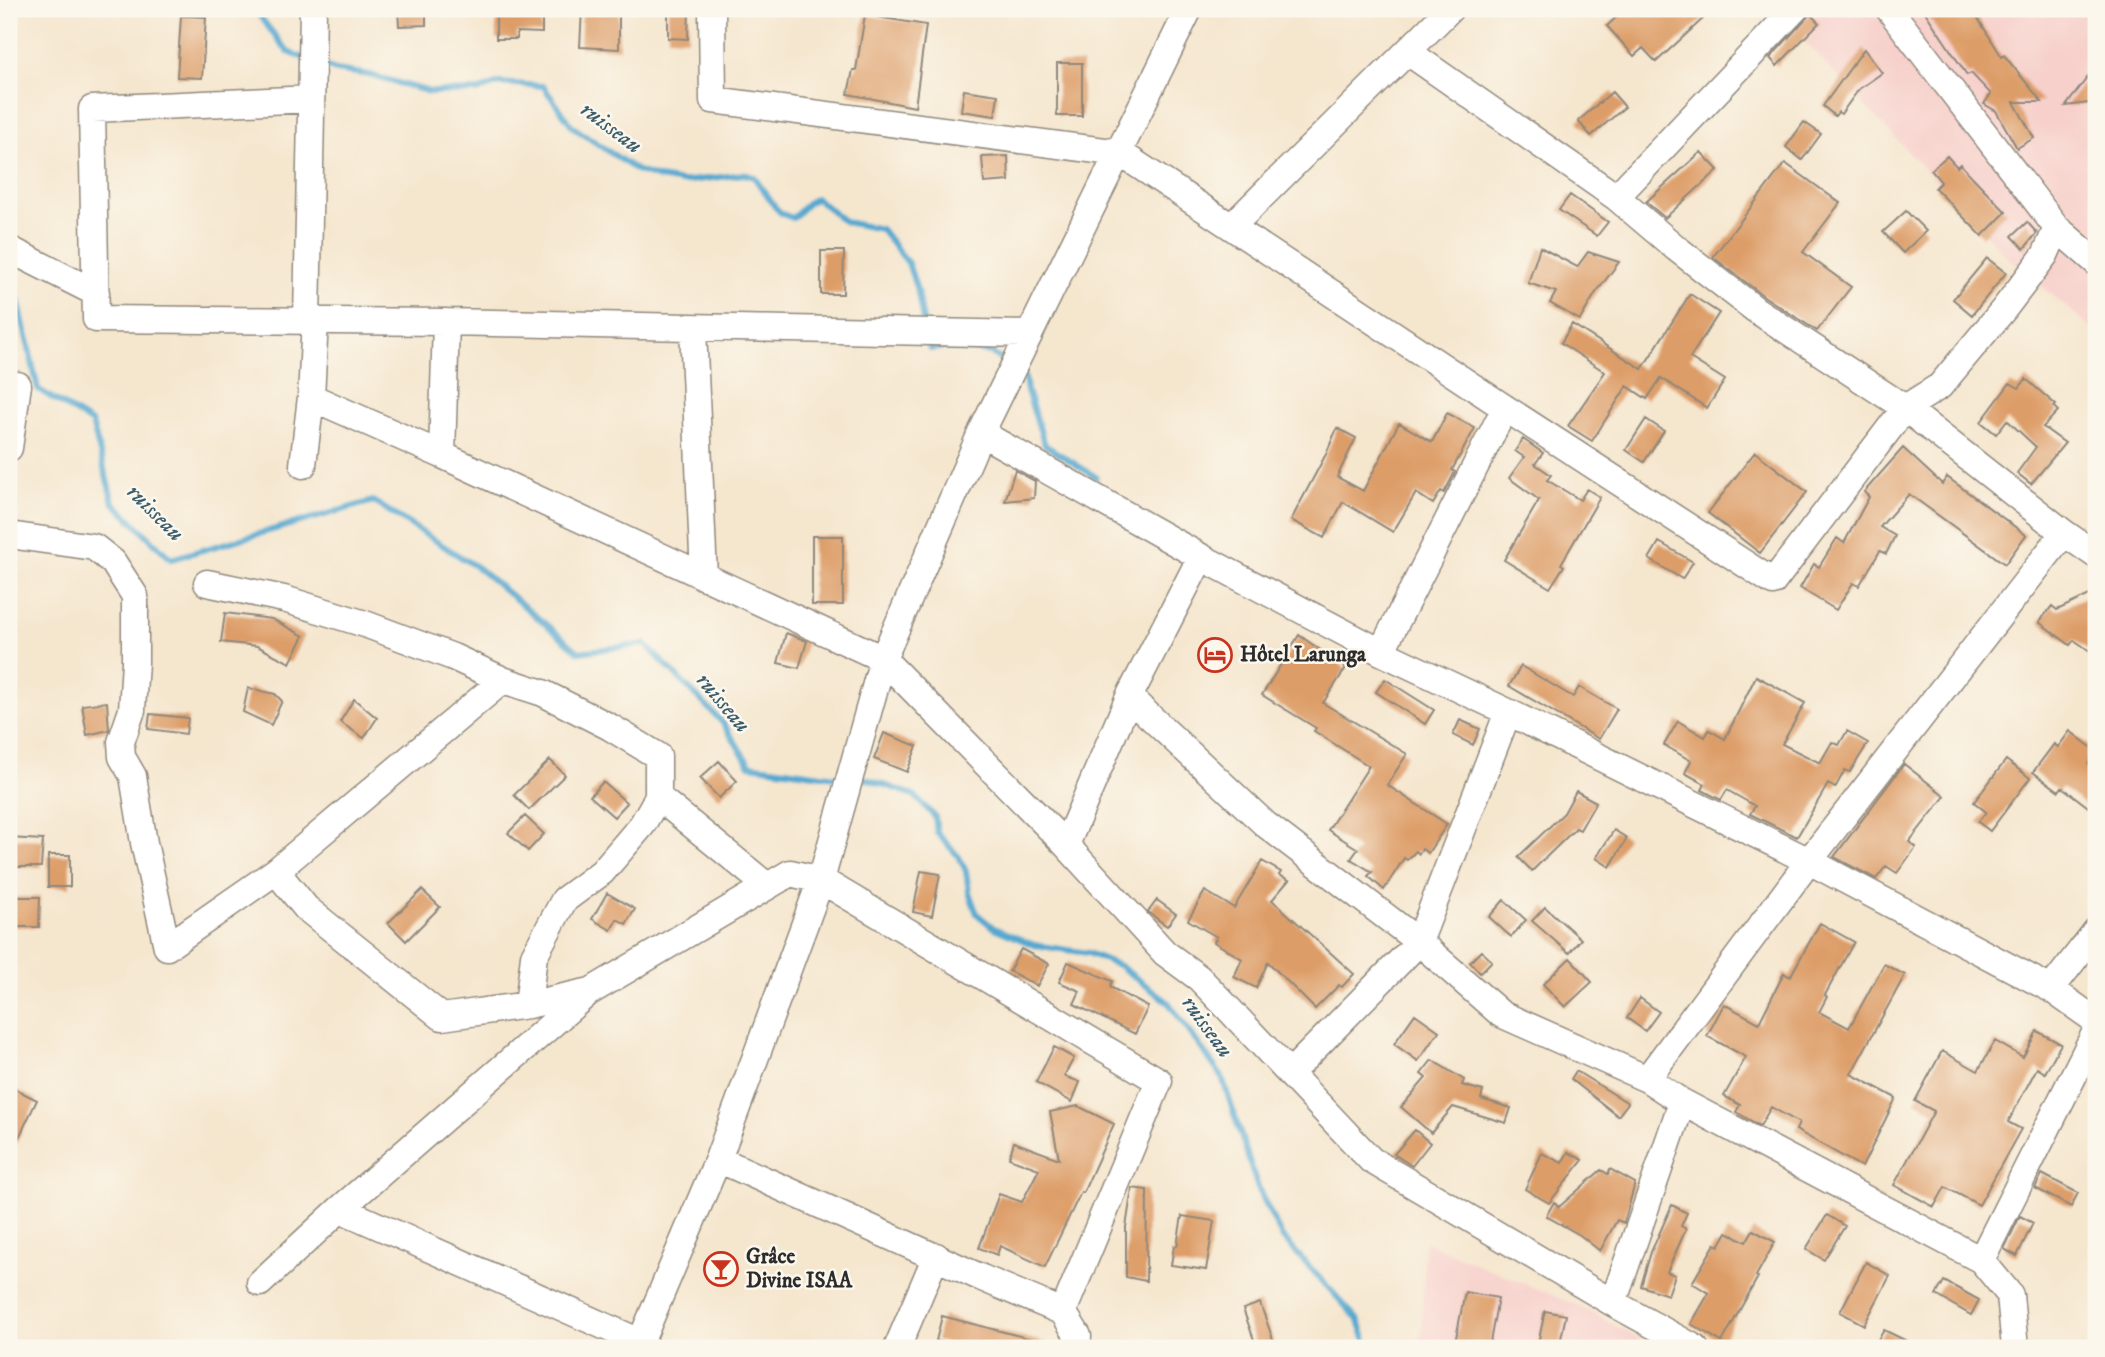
<svg xmlns="http://www.w3.org/2000/svg" width="2105" height="1357" font-family="'IM FELL DW Pica',serif">
	<rect width="100%" height="100%" fill="#fbf7ec"/>
	<filter id="ink" filterUnits="userSpaceOnUse"><feTurbulence type="fractalNoise" baseFrequency=".0143" numOctaves="2"/><feDisplacementMap in="SourceGraphic" scale="14" xChannelSelector="R" yChannelSelector="G"/><feConvolveMatrix kernelMatrix="1 2 1 2 8 2 1 2 1" color-interpolation-filters="sRGB"/></filter>
	<filter id="wash" filterUnits="userSpaceOnUse"><feTurbulence type="fractalNoise" baseFrequency=".00686" numOctaves="4" result="noise"/><feDisplacementMap in="SourceGraphic" scale="28" xChannelSelector="R" yChannelSelector="G"/><feGaussianBlur stdDeviation="1.57" result="paint"/><feColorMatrix in="noise" values="0 0 0 0 0 0 0 0 0 0 0 0 0 0 0 0 0 1.4 0 .05"/><feComposite in="paint" operator="in"/></filter>
	<g filter="url(#wash)">
		<rect width="100%" height="100%" fill="#f5e6ce"/>
		<path fill="#f7d0cb" d="M1774 9H2096V332L2010 260Z
			M1425 1242 1581 1307 1656 1348H1421Z"/>
		<g fill="none" stroke-linecap="round" stroke-linejoin="round">
			<path stroke="#55a8d0" stroke-width="6" d="M254 9 288 52 306 59
				M319 64 336 70 370 75 430 92 477 91 499 83 543 86 573 127 636 170 659 178 682 182 744 174 754 177 775 207 782 214 793 218 808 203 816 198 845 222 881 229 908 263 918 293 924 327
				M9 259 38 389 92 423 113 502 171 559 373 501 478 568 579 652 645 644 722 722 750 765 843 778
				M927 337 930 349 945 347 991 352 1007 365
				M1019 373 1025 378 1027 391 1045 445 1096 477
				M857 779H867L914 795 935 817 937 833 959 857 966 871 969 892 977 914 994 928 1034 945 1088 953 1120 966 1168 1002 1222 1077 1258 1188 1282 1237 1359 1321 1369 1348"/>
		</g>
		<g id="blocks">
			<path fill="#dd9d67" d="M398 9H426V25L399 26Z
				M496 9H542V33L517 32V39H496Z
				M582 9H619V49L580 47Z
				M668 9H689L688 39 668 38Z
				M1625 9H1698L1705 17 1656 62 1643 48 1634 56 1607 26Z
				M1923 9H1972L2002 57 2004 55 2042 102H2014L2034 138 2017 148 1996 111 1984 104 1991 94 1971 73 1967 75Z
				M1810 14 1819 23 1777 66 1770 58Z
				M865 15 926 25 915 107 848 94 853 70H856Z
				M181 16 206 17 202 78 177 77Z
				M1864 49 1882 73 1859 89 1841 114 1838 112 1835 116 1823 106Z
				M1057 63H1082V116H1057Z
				M2096 66V102L2066 106Z
				M964 90 998 95 995 116 961 111Z
				M1612 92 1625 107 1591 136 1578 121Z
				M1804 122 1821 134 1802 160 1786 147Z
				M1701 152 1718 170 1665 218 1646 202Z
				M1008 156 1009 181 984 183 982 157Z
				M1947 156 1957 167 1960 164 2006 212 1982 236 1935 188 1941 182 1931 170Z
				M1785 163 1840 203 1803 252 1851 287 1817 331 1765 297 1713 257Z
				M1570 195 1608 222 1597 236 1559 210Z
				M1906 211 1926 231 1903 253 1883 232Z
				M2027 222 2037 233 2024 249 2012 236Z
				M1540 247 1577 267 1588 252 1619 262 1595 294 1580 320 1550 303 1556 292 1528 283Z
				M821 251H844L843 294H821Z
				M1987 258 2006 273 1972 315 1953 299Z
				M1690 294 1719 313 1690 358 1725 380 1707 408 1661 378 1647 399 1627 386 1592 441 1568 426 1605 372 1561 343 1572 324 1642 369Z
				M2026 379 2056 405 2054 407 2058 411 2043 427 2065 443 2031 484 2017 473 2036 447 2007 420 1996 434 1981 422 2010 383 2019 388Z
				M1447 413 1475 428 1452 470 1455 472 1444 493 1441 491 1433 504 1416 493 1393 532 1343 502 1324 538 1291 520 1326 454 1337 428 1356 438 1337 477 1363 491 1399 423 1432 442Z
				M1646 419 1664 431 1644 462 1626 450Z
				M1523 439 1543 453 1535 464 1551 475 1547 480 1580 500 1587 489 1600 497 1561 564 1564 566 1550 588 1504 560 1539 500 1509 478 1524 457 1515 451Z
				M1903 448 1942 484 1947 477 2026 535 2005 564 1909 494 1880 527 1895 536 1886 554 1880 551 1859 586 1853 583 1836 610 1800 588 1814 564 1819 567 1837 538 1844 543 1869 497 1864 492Z
				M1755 452 1807 492 1760 553 1708 513Z
				M1015 470 1035 481 1034 498 1005 501Z
				M812 536H843V605H812Z
				M1659 542 1693 562 1682 579 1649 559Z
				M2096 592V655L2074 640 2070 645 2039 622 2052 606 2057 610Z
				M225 613 272 619 304 636 290 663 257 646 221 642Z
				M786 633 807 641 799 668 778 663Z
				M1299 635 1346 668 1323 703 1407 754 1387 785 1447 824 1428 853 1422 849 1419 854 1416 851 1407 860 1404 858 1384 890 1368 876 1372 872 1351 859 1358 849 1328 830 1369 766 1314 731 1316 728 1262 695Z
				M1521 666 1573 697 1579 687 1617 709 1599 739 1509 686Z
				M1756 676 1805 703 1782 744 1820 763 1832 742 1839 745 1847 731 1868 743 1850 772 1845 770 1835 788 1828 784 1797 837 1750 814 1755 806 1727 790 1721 800 1702 790 1705 784 1685 773 1691 761 1664 745 1678 721 1705 737 1709 730 1725 739Z
				M1385 679 1434 710 1425 724 1376 692Z
				M248 688 275 694 282 701 271 725 243 712Z
				M354 699 377 718 364 738 340 722Z
				M107 702 109 730 87 735 82 705Z
				M150 714 188 718 186 734 148 729Z
				M1460 720 1480 729 1473 745 1453 735Z
				M2070 731 2096 751 2088 764 2096 771V813L2062 787 2059 791 2033 772 2054 744 2058 747Z
				M884 733 917 746 907 772 874 759Z
				M550 760 565 775 529 810 514 795Z
				M2006 760 2030 778 1990 831 1978 822 1986 812 1974 802Z
				M719 761 737 781 719 798 700 778Z
				M1904 764 1945 796 1909 842 1916 847 1897 873 1886 866 1876 879 1834 857Z
				M603 782 627 803 614 817 590 796Z
				M1576 791 1596 802 1580 830 1576 828 1532 871 1518 857 1564 813Z
				M525 816 544 834 528 851 508 833Z
				M1614 830 1627 838 1610 867 1596 858Z
				M9 838 43 840 41 867H9Z
				M48 855H70V887H48Z
				M1262 861 1281 872 1279 875 1289 880 1272 900 1354 974 1342 987 1339 985 1315 1009 1268 962 1256 988 1234 977 1242 959 1214 942 1217 937 1188 920 1205 891 1234 908Z
				M921 871 940 874 932 916 913 912Z
				M422 890 440 907 406 941 388 923Z
				M607 893 635 909 626 924 617 919 611 930 592 919Z
				M9 897H40L39 927H9Z
				M1157 900 1176 914 1167 926 1148 912Z
				M1504 900 1526 920 1511 937 1489 917Z
				M1545 907 1581 939 1569 953 1532 921Z
				M1820 923 1854 942 1825 995 1827 997 1819 1012 1849 1028 1884 964 1905 975 1851 1074 1896 1098 1862 1167 1796 1130 1799 1123 1771 1107 1760 1126 1736 1112 1740 1105 1724 1096 1746 1057 1707 1036 1724 1004 1759 1023 1784 973 1790 977Z
				M1021 949 1049 964 1037 986 1009 971Z
				M1481 951 1492 961 1480 973 1470 962Z
				M1570 958 1592 982 1565 1007 1543 984Z
				M1068 962 1112 981 1110 987 1148 1007 1135 1034 1074 1004 1080 991 1059 982Z
				M1640 998 1659 1012 1645 1031 1627 1018Z
				M1415 1014 1439 1031 1418 1061 1394 1044Z
				M2037 1031 2061 1044 2045 1073 2037 1068 2008 1122 2021 1129 1979 1205 1945 1187 1934 1207 1894 1185 1934 1111 1915 1101 1942 1051 1978 1071 1995 1041 2023 1057Z
				M1054 1047 1074 1058 1064 1076 1080 1082 1072 1102 1036 1082Z
				M1432 1060 1464 1080 1462 1085 1483 1091 1481 1099 1511 1108 1506 1123 1453 1107 1431 1133 1401 1107 1426 1078 1421 1074Z
				M1576 1071 1628 1103 1618 1116 1571 1079Z
				M9 1086 37 1100 9 1158Z
				M1078 1106 1114 1124 1083 1193 1081 1192 1045 1267 1000 1246 997 1255 979 1248 999 1194 1022 1202 1039 1169 1009 1158 1014 1142 1059 1159 1050 1112Z
				M1415 1130 1430 1143 1412 1166 1394 1154Z
				M1568 1152 1583 1160 1549 1203 1525 1189 1542 1153 1562 1163Z
				M1610 1169 1635 1183 1624 1223 1617 1220 1600 1251 1580 1235 1546 1216 1554 1202 1559 1207 1601 1170 1608 1174Z
				M2042 1174 2078 1193 2071 1207 2035 1188Z
				M1132 1188 1147 1190 1146 1281 1126 1277V1227Z
				M1672 1205 1687 1213 1681 1226 1686 1229 1667 1272 1675 1275 1668 1295 1641 1286 1651 1252Z
				M1827 1215 1845 1226 1824 1260 1806 1249Z
				M1182 1216 1214 1221 1206 1270 1171 1265 1174 1246H1177Z
				M2020 1216 2033 1223 2017 1256 2004 1249Z
				M1753 1230 1775 1242 1756 1276 1758 1277 1722 1342 1691 1324 1709 1293 1692 1283 1715 1244 1719 1246 1727 1232 1746 1242Z
				M1866 1262 1890 1276 1864 1325 1840 1312Z
				M1944 1281 1979 1300 1971 1315 1936 1295Z
				M1465 1292 1498 1298 1489 1348H1454Z
				M1260 1303 1276 1348H1257L1243 1309Z
				M1545 1311 1566 1315 1559 1348H1537Z
				M942 1316 1047 1343 1046 1348H964L936 1341Z
				M1884 1330 1921 1348H1873Z"/>
		</g>
	</g>
	<g filter="url(#ink)">
		<use href="#blocks" fill-opacity="0" stroke="#90887c" stroke-width="2"/>
		<g fill="none" stroke-linecap="round" stroke-linejoin="round">
			<g stroke="#90887c" stroke-width="29">
				<path id="minor" d="M712 9 713 100 1120 153 1505 408 1773 582 1905 408 2064 533 1809 861 1647 1079
					M1795 9 1616 197 1676 248 1756 310 1905 408 1940 386 2004 309 2045 255 2057 228
					M1889 9 2057 228 2096 262
					M1408 52 1616 197
					M311 99 92 109 96 319 446 322 1029 334
					M1232 226 1450 9
					M9 249 96 293
					M307 321 313 9
					M446 322 442 455 883 659 1066 845 1165 953 1199 978 1225 1005 1371 1160 1613 1303
					M693 328 704 577
					M311 397 442 455
					M981 433 1201 557 1381 652 1508 712 1809 861 2051 989 2096 1021
					M9 448 18 385
					M303 465 311 397 315 321
					M2064 533 2096 555
					M9 535 94 547 113 562 135 596V662L132 710 121 742 122 757 133 776 144 843 167 947 276 871
					M207 583 284 599 365 624 453 657 503 680 543 693 610 727 658 756V797L767 886
					M1381 652 1505 408
					M503 680 276 871 306 908 442 1017 528 1005 591 991 790 873 821 880 1159 1081 1063 1312
					M1129 697 1265 824 1419 942 1501 1014 1647 1079 1682 1102 1981 1260 2010 1295 2015 1348
					M1066 845 1129 697 1201 557
					M2051 989 2096 931
					M528 1005 534 956 564 900 602 872 642 825 658 797
					M1290 1073 1419 942 1508 712
					M1682 1102 1613 1303 1695 1348
					M718 1159 982 1278 1063 1312 1078 1336 1077 1348
					M340 1209 589 992
					M1981 1260 2096 1031
					M260 1283 340 1209 640 1342
					M638 1348 718 1159 821 880 883 659 981 433 1189 9
					M897 1348 936 1256"/>
			</g>
			<use href="#minor" stroke="#fff" stroke-width="26"/>
		</g>
	</g>
	<defs>
		<g id="hotel-ring" transform="scale(1.75)"><circle r="9.5" fill="#fbf7ec" stroke="#c8321e" stroke-width="1.5"/><path d="M-6-4.5h1.5V1H6V5H4.5V3h-9V5H-6ZM-4 0a1.8 1.8 0 1 1 3.6 0ZM.5 0V-2.5h3Q6-2.5 6 0Z" fill="#c8321e"/></g>
		<g id="bar-ring" transform="scale(1.75)"><circle r="9.5" fill="#fbf7ec" stroke="#c8321e" stroke-width="1.5"/><path d="M-6-5H6L.8 .8V4.5H3.5V6h-7V4.5H-.8V.8Z" fill="#c8321e"/></g>
	</defs>
	<g fill-rule="evenodd">
		<use href="#hotel-ring" x="1215" y="655"/>
		<use href="#bar-ring" x="721" y="1269"/>
	</g>
	<g text-anchor="middle" dominant-baseline="central" stroke-width="5" stroke-linejoin="round" paint-order="stroke">
		<g font-size="21" font-weight="bold" fill="#2b2b2b" stroke="#fbf7ec" text-anchor="start">
			<text x="1240" y="655">Hôtel Larunga</text>
			<text x="746" y="1257">Grâce<tspan x="746" dy="24">Divine ISAA</tspan></text>
		</g>
		<g font-size="23" font-style="italic" fill="#3c5d6d" stroke="#fbf7ec">
			<text transform="translate(611 128) rotate(37)">ruisseau</text>
			<text transform="translate(155 513) rotate(45)">ruisseau</text>
			<text transform="translate(723 703) rotate(50)">ruisseau</text>
			<text transform="translate(1207 1027) rotate(54)">ruisseau</text>
		</g>
	</g>
	<rect width="2105" height="1357" fill="none" stroke="#fbf7ec" stroke-width="35"/>
</svg>
